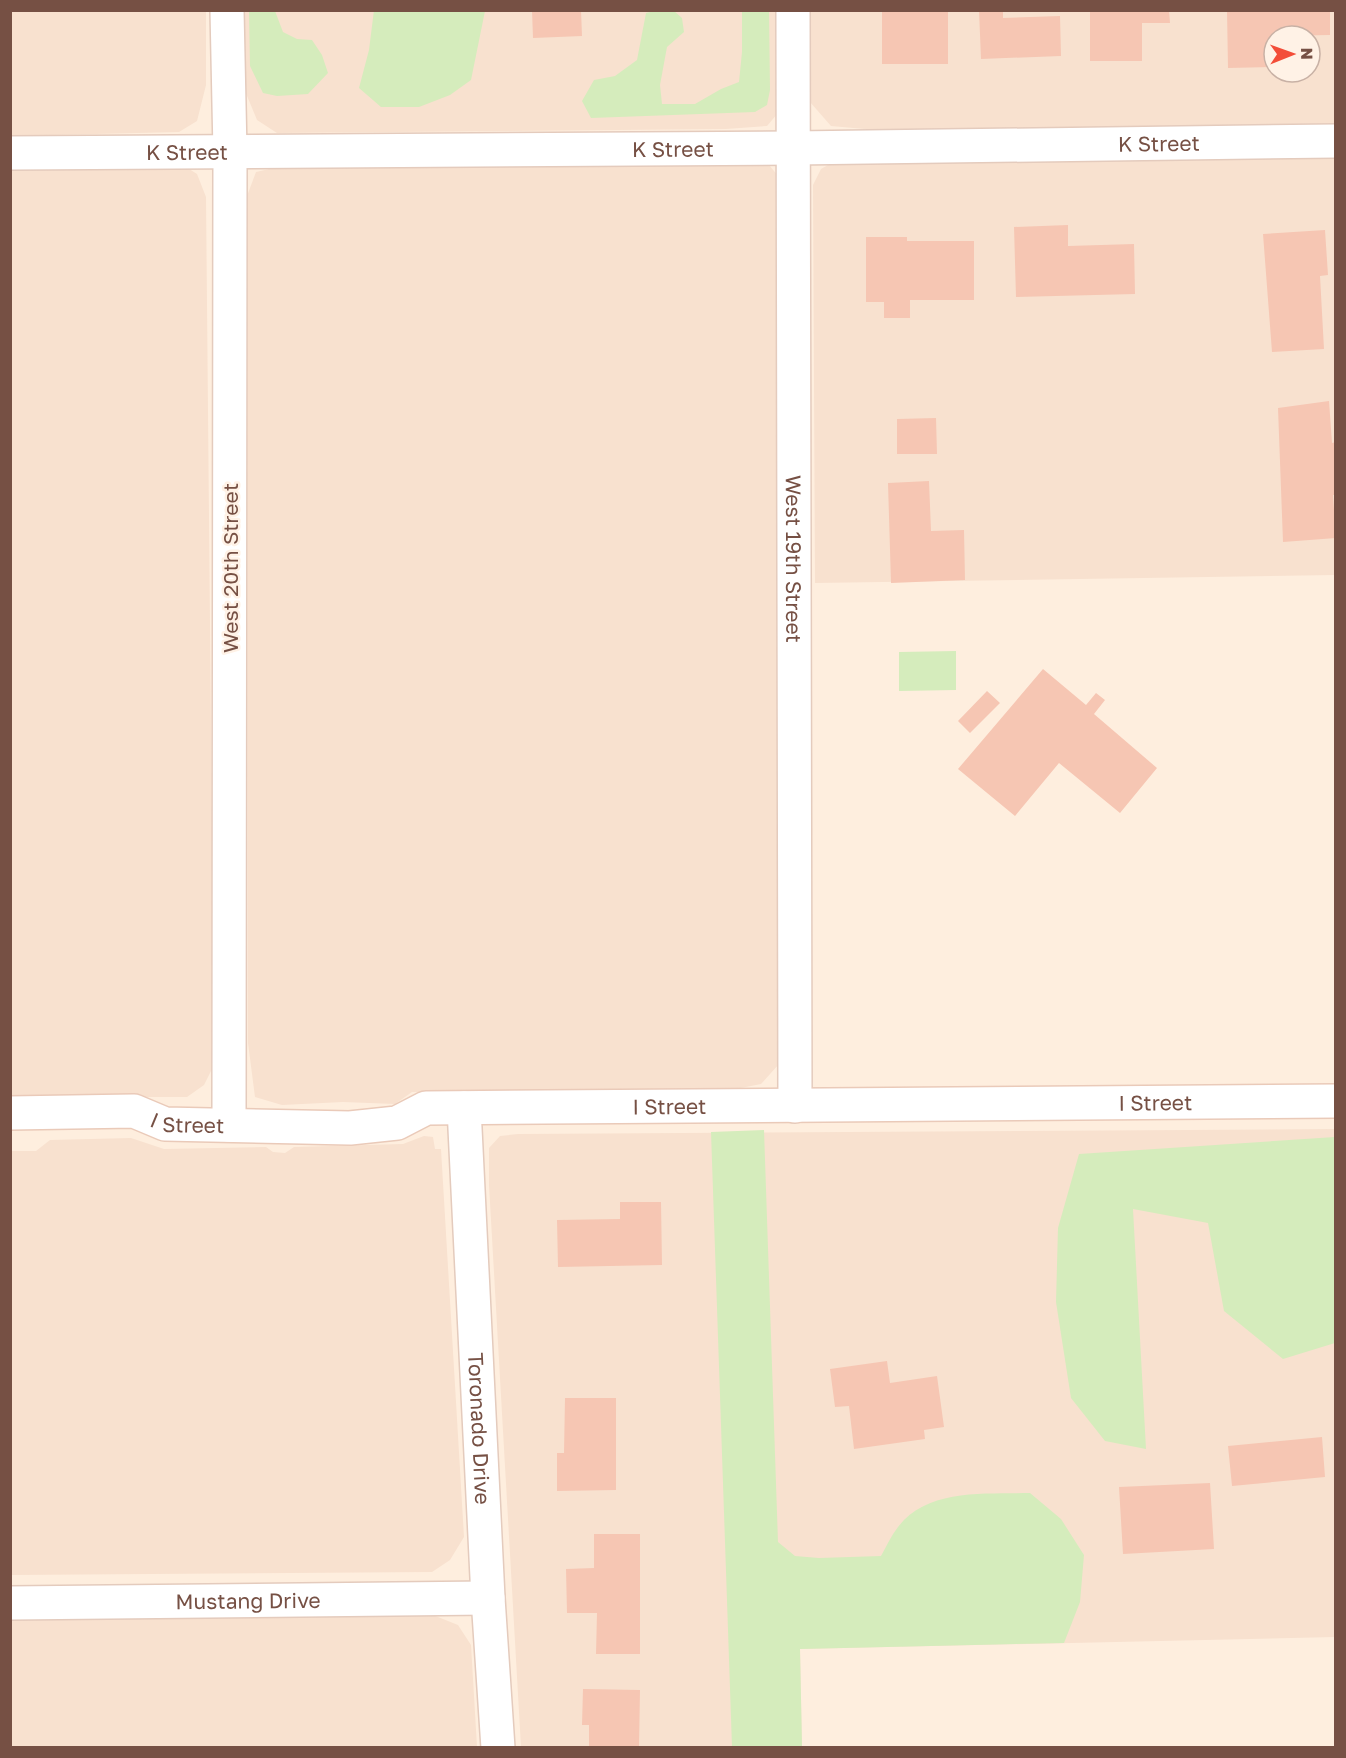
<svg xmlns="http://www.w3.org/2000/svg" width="1346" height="1758" font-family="'Golos Text',sans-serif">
	<rect width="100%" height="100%" fill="#feeede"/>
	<path fill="#f8e1cf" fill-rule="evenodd" d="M10 11H206V85L197 121 179 132 11 136Z
		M244 11H777L778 113 767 126 726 129 277 133 257 120 245 91Z
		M810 11H1335V127L876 130 831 126 810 102ZM1274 36H1310V72H1274Z
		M1335 155V575L815 583 813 185 821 169 835 161Z
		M747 160 769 165 779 177V1064L761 1084 741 1088 412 1092 395 1104 343 1102 282 1105 255 1097 248 1043 247 196 256 172 278 167Z
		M183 165 197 174 206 197 213 943 212 1069 204 1085 187 1097H11L10 167Z
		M1335 1129V1637L800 1649 802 1747H521L489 1185V1148L500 1136 518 1134Z
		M424 1136 433 1137 435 1149H441L464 1537 450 1560 432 1572 11 1575V1151H36L50 1140 131 1138 164 1149 266 1147 273 1152 285 1153 294 1147 403 1144Z
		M433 1615 458 1625 471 1645 477 1747H11V1620Z"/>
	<path fill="#d5ecbc" d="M374 10 485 11 471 80 450 95 419 107H381L359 88 369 50Z
		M249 11H275L283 32 297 39 312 40 322 55 328 73 308 94 277 96 263 93 250 66Z
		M674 11 682 18 684 32 667 47 660 85 662 104H695L721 89 739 82 742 52V11L769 10 770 90 767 105 755 112 591 118 582 101 594 80 615 76 637 60 646 13 654 11Z
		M956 651V690L899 691V652Z
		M764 1130 778 1542 795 1556 819 1558 881 1556C886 1547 891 1536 898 1527 927 1488 986 1494 1030 1493L1061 1519 1084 1555 1080 1602 1064 1643 800 1649 802 1747H732L711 1132Z
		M1335 1137V1343L1283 1359 1224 1311 1208 1223 1133 1209 1146 1449 1105 1441 1071 1398 1056 1302 1058 1228 1079 1154Z"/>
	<path fill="#f6c6b3" d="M532 10H581L582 36 533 38Z
		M882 10H948V64H882Z
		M979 10H1003V18L1060 16 1061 56 981 59Z
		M1090 10H1169L1170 23H1142V61H1090Z
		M1227 10H1330V35L1274 36V67L1228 68Z
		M1068 225V246L1134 244 1135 294 1016 297 1014 227Z
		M1325 230 1328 275 1320 276 1324 349 1272 352 1263 234Z
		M866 237H907V241H974V300H910V318H884V302H866Z
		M1329 401 1332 443 1336 442V495H1333L1336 538 1283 542 1278 408Z
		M936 418 937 454H897V419Z
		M929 481 931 531 964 530 965 580 891 583 888 483Z
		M1043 669 1086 705 1096 693 1105 700 1094 714 1157 768 1120 813 1059 763 1015 816 958 769Z
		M987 691 1000 703 970 733 958 721Z
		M620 1202H661L662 1265 558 1267 557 1220 620 1219Z
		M887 1361 890 1383 937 1376 944 1427 924 1430 925 1439 854 1449 849 1406 835 1407 830 1369Z
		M565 1398H616V1490L557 1491V1453H564Z
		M1322 1437 1325 1477 1232 1486 1228 1446Z
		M1210 1483 1214 1549 1123 1554 1119 1487Z
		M594 1534H640V1654H596L597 1613H567L566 1569 594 1568Z
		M583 1689 640 1690 639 1748H589V1725H582Z"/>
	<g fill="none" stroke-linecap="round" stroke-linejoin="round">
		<g stroke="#e4cbbd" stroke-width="36">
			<g id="street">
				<path d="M227 10 230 152 229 1125"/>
				<path id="s1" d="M793 10 795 1106"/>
				<path id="s2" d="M10 153 794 148 1336 141"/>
				<path id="s3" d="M464 1108 488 1598 498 1748"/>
				<path id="s4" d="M10 1603 488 1598"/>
			</g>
		</g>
		<g stroke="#eacab9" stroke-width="36">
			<g id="secondary">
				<path id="s5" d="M10 1113 134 1111 165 1124 350 1128 397 1123 426 1108 1336 1101"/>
			</g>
		</g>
		<use href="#street" stroke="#fff" stroke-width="33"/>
		<use href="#secondary" stroke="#fff" stroke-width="33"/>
	</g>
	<g text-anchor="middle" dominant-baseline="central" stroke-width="5" stroke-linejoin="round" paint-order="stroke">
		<g font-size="21" fill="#765044" stroke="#fff2e6">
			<text stroke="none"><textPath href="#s2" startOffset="1149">K Street</textPath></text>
			<text stroke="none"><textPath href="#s2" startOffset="663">K Street</textPath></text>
			<text stroke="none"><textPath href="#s2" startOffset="177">K Street</textPath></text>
			<text stroke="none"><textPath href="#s1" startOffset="549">West 19th Street</textPath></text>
			<text transform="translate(230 568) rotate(-90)">West 20th Street</text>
			<text stroke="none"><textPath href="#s5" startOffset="1152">I Street</textPath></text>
			<text stroke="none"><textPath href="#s5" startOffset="666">I Street</textPath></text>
			<text stroke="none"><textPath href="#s5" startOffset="180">I Street</textPath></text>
			<text stroke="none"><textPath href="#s3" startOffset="321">Toronado Drive</textPath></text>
			<text stroke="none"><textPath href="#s4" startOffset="238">Mustang Drive</textPath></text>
		</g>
	</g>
	<rect width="1346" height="1758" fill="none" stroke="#765044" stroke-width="24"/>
	<g transform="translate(1292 54) rotate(89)"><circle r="28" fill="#fff2e6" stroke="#c8b1a5" stroke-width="1.5"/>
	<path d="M0-4.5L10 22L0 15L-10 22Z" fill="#f34d38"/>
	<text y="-9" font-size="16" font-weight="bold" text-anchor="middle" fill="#765044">N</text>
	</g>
</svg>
